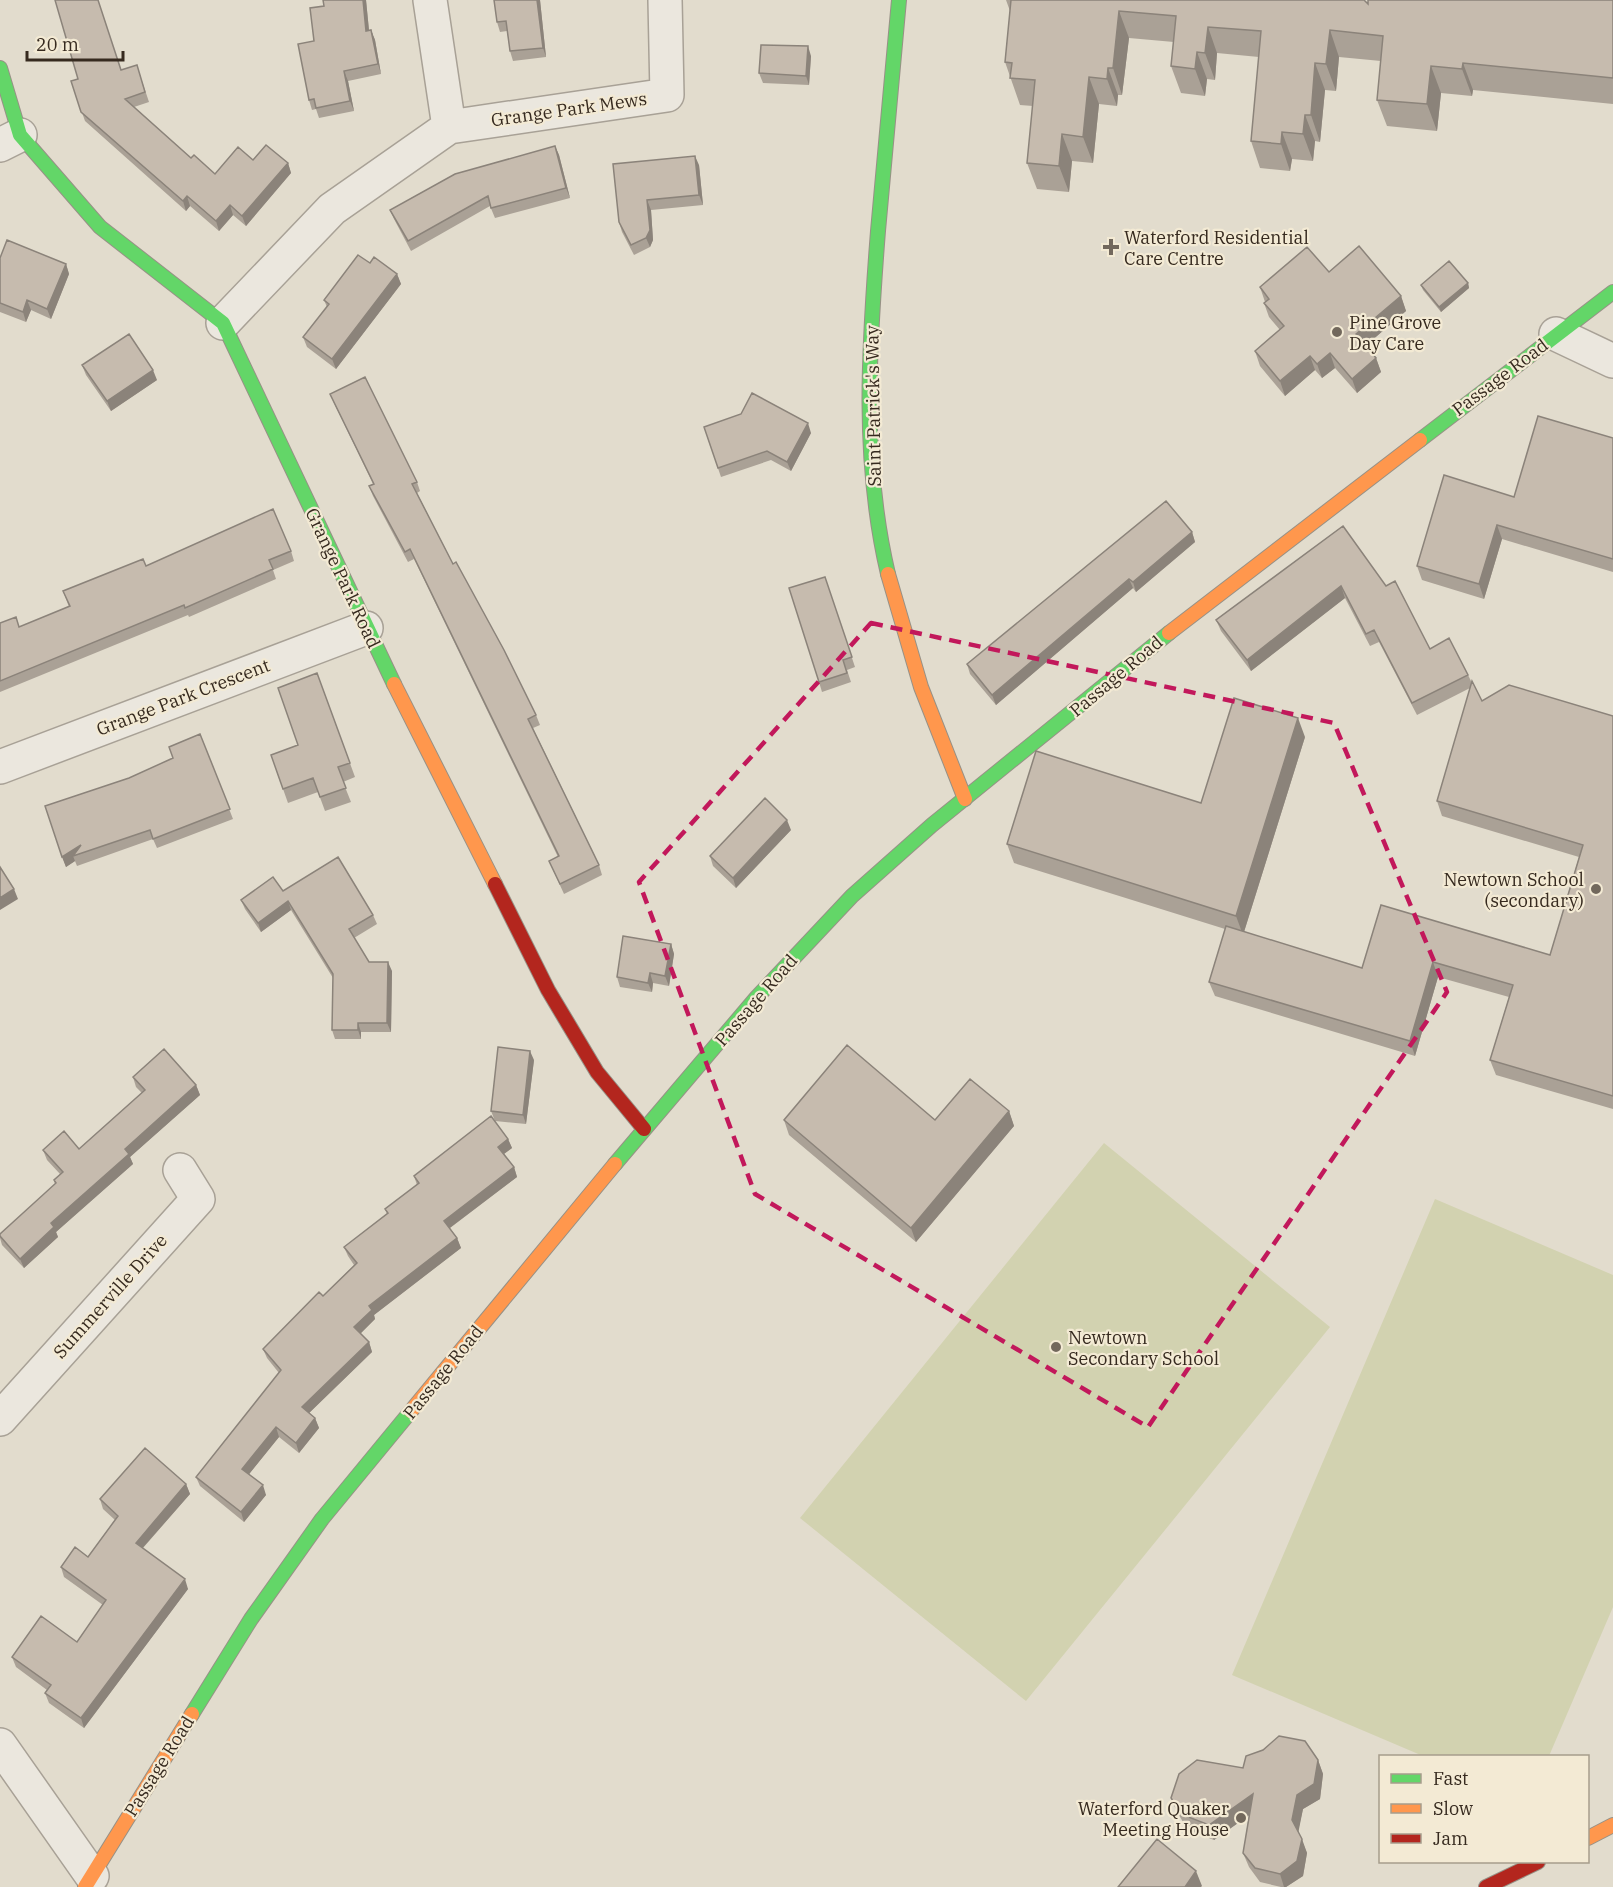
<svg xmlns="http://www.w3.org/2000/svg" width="1613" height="1887" font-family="'IBM Plex Serif',serif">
	<rect width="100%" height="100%" fill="#e2dccd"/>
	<path fill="#d2d2b0" d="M1104 1143 1330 1327 1026 1701 800 1518Z
		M1435 1199 1613 1275V1607L1549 1756H1423L1232 1675Z"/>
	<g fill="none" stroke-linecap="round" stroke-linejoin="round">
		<g stroke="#a8a196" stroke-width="36">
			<path id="street" d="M449 127 667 95 665 0
				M0 145 20 135
				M223 323 332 209 449 127 430 0
				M1556 334 1613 361
				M0 767 366 628
				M0 1419 198 1199 180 1170
				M0 1745 92 1876"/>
		</g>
		<g stroke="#979186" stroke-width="16">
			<path id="fast" d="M0 68 20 135 100 227 223 323 394 684
				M1420 440 1613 292
				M888 574C861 459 869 346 878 231 885 154 892 77 899 0
				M615 1164 757 997 852 896 932 825 1169 633
				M192 1714 251 1619 322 1519 411 1411"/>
		</g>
		<g stroke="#979186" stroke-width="16">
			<path id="slow" d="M888 574 921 687 965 799
				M1169 633 1420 440
				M394 684 495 884
				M411 1411 615 1164
				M1588 1838 1613 1825
				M85 1887 192 1714"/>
		</g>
		<g stroke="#979186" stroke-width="16">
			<path id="jam" d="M495 884 548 990 597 1072 644 1129
				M1486 1887 1538 1862"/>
		</g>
		<use href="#street" stroke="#ebe7de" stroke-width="33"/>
		<use href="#fast" stroke="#63d668" stroke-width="14"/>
		<use href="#slow" stroke="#ff974d" stroke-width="14"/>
		<use href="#jam" stroke="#b3261e" stroke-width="14"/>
	</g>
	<path fill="#aaa196" d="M323 0H366L369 30H371L375 40 381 74 348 81 354 111 319 118 316 109 312 110 309 100 314 41 324 6Z
		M494 0H540L546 57 513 61 510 51 507 31 500 32 497 22Z
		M1006 0H1364L1368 4 1613 0V104L1473 90 1472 96 1441 93 1437 131 1387 126 1377 100 1381 61 1339 57 1336 91 1325 90 1320 142 1315 141 1313 161 1292 159 1290 171 1260 168 1251 141 1259 57 1217 53 1215 80 1207 79 1205 96 1181 93 1171 66 1174 42 1129 38 1122 95H1118L1117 106 1099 104 1093 163 1072 161 1069 192 1037 189 1027 163 1033 106 1020 105 1005 62 1010 11Z
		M811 56 809 85 763 83 759 73Z
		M122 70 140 75 149 102 134 107 191 158 215 174 253 160 288 163 291 173 246 226 233 215 219 231 190 206 186 211 85 121 71 81 78 79Z
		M555 146 559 155 570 198 495 218 490 206 411 251 394 219 390 210Z
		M613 164 699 165 703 205 651 210 653 240 650 247 634 255 622 232 619 222Z
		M0 258 66 264 69 274 51 319 31 310 26 322 0 312Z
		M370 263 397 274 401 284 336 369 307 347 303 337 327 307 324 300Z
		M1329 272 1401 296 1406 311 1366 345 1376 358 1381 372 1357 393 1335 368 1322 378 1315 370 1285 396 1260 366 1255 351 1280 330 1269 317 1264 303 1265 302 1260 287Z
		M1468 283 1469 288 1441 312 1423 290 1421 285Z
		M82 365 157 380 111 411 86 375Z
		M330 394 417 482 420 491 417 493 453 564 536 715 540 725 533 728 599 865 602 875 564 894 549 861 558 857 414 559 408 562 373 496 369 486 373 484 334 403Z
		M704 427 811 433 791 471 771 460 721 477Z
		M1613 438V572L1502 539 1484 599 1422 580 1417 566 1514 497Z
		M1343 526 1430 649 1468 675 1472 683 1482 701 1613 716V1109L1496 1075 1490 1060 1509 997 1438 977 1415 1056 1215 996 1209 982 1225 929 1014 863 1007 844 1201 803 1305 737 1244 932 1362 968 1381 905 1550 955 1579 857 1442 816 1437 801 1470 688 1417 715 1379 642 1370 646 1345 598 1251 671 1221 631 1216 620Z
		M1192 532 1195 542 1136 592 1133 588 996 705 970 674 967 664Z
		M291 551 294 561 273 570 276 579 189 617 188 615 0 692V623L19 627 69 607 63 591 146 566Z
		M825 577 855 667 847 670 851 682 822 692 819 682Z
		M317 673 355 777 343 782 351 802 325 811 318 792 288 803 271 755 298 745Z
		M200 734 233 819 157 848 153 839 77 866 75 861 66 867 45 806 129 778 173 758 169 747Z
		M791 830 736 888 713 866 710 856Z
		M283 891 373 915 377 924 354 938 369 962 392 971 391 1032H361V1039H335L332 1030 333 978 291 910 261 932 245 909 241 900Z
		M671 944 674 954 669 986 653 983 652 992 620 987 617 977Z
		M534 1060 526 1124 495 1121 491 1111Z
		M133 1077 196 1085 200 1095 130 1157 133 1164 56 1232 58 1237 24 1268 2 1245 0 1238V1234L55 1184 54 1180 60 1174 47 1160 43 1150 79 1149 142 1093 136 1087Z
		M1009 1111 1014 1126 916 1242 789 1135 784 1120H935Z
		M508 1139 512 1148 504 1154 514 1167 517 1177 450 1228 457 1238 461 1248 374 1315 375 1319 360 1334 369 1342 372 1352 309 1413 315 1418 319 1428 299 1453 279 1437 249 1474 266 1495 244 1522 200 1486 196 1477 279 1373 267 1358 263 1349 323 1296 354 1265 348 1256 344 1247 387 1214 385 1209 417 1185 414 1176Z
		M186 1484 190 1494 143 1548 188 1589 84 1728 49 1703 45 1693 47 1690 16 1667 12 1657 77 1642 103 1605 64 1577 61 1567 88 1557 115 1520 103 1509 100 1499Z
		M1318 1760 1323 1774 1320 1799 1303 1809 1298 1831 1307 1853 1303 1876 1286 1887H1281L1260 1882 1249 1867 1243 1853 1249 1815 1214 1840 1188 1830 1177 1812 1171 1798 1243 1768Z"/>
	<path fill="#8b837a" d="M363 0H366L370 41 366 31Z
		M537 0H540L546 57 543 48Z
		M1119 11 1129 38 1122 95 1113 68Z
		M1208 27 1217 53 1215 80 1205 53Z
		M371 30 375 40 381 74 378 64Z
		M1330 30 1339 57 1336 91 1326 64Z
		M808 46 811 56 809 85 806 76Z
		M1197 52 1207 79 1205 96 1195 69Z
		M1315 63 1325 90 1320 142 1311 115Z
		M1463 63 1473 90 1472 96 1462 69Z
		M1431 66 1441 93 1437 131 1427 104Z
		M1108 68 1118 95 1117 106 1107 79Z
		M344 71 348 81 354 111 350 101Z
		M1089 77 1099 104 1093 163 1083 137Z
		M1305 115 1315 141 1313 161 1303 134Z
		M1282 132 1292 159 1290 171 1281 144Z
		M1062 134 1072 161 1069 192 1059 166Z
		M555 146 559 155 570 198 566 188Z
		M695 156 699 165 703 205 699 195Z
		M288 163 291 173 246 226 242 216Z
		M187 196 190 206 186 211 183 201Z
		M647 200 651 210 653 240 650 247 646 238Z
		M230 205 233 215 219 231 216 221Z
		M66 264 69 274 51 319 47 309Z
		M397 274 401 284 336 369 332 359Z
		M1468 283 1469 288 1441 312 1439 307Z
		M1401 296 1406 311 1362 349 1356 334Z
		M27 300 31 310 26 322 23 312Z
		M1330 353 1335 368 1322 378 1317 364Z
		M1310 356 1315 370 1285 396 1280 381Z
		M1376 358 1381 372 1357 393 1352 379Z
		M153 370 157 380 111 411 107 401Z
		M808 423 811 433 791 471 787 462Z
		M1497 525 1502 539 1484 599 1479 584Z
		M1192 532 1195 542 1136 592 1133 582Z
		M1129 579 1133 588 996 705 992 695Z
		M1341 586 1345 598 1251 671 1247 660Z
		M1298 718 1305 737 1243 935 1236 916Z
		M787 820 791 830 736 888 733 878Z
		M81 845 73 856 75 861 66 867 62 857Z
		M14 889 18 899 0 910V898Z
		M288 901 291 910 261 932 258 923Z
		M671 944 674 954 669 986 665 976Z
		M388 962 392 971 391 1032 387 1023Z
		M1433 962 1438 977 1415 1056 1410 1041Z
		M650 973 653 983 652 992 648 983Z
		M358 1023 361 1032V1039L358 1030Z
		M530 1051 534 1060 526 1124 523 1115Z
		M196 1085 200 1095 130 1157 133 1164 56 1232 58 1237 24 1268 20 1259 51 1223 125 1149Z
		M1009 1111 1014 1126 916 1242 911 1228Z
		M508 1139 512 1148 501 1156 498 1147Z
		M514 1167 517 1177 447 1230 444 1221Z
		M457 1238 461 1248 374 1315 375 1319 357 1337 354 1327 369 1306Z
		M369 1342 372 1352 305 1417 302 1407Z
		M315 1418 319 1428 299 1453 296 1443Z
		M276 1427 279 1437 246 1478 242 1469Z
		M186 1484 190 1494 139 1552 136 1543Z
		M263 1485 266 1495 244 1522 241 1512Z
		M185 1579 188 1589 84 1728 81 1718Z
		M1318 1760 1323 1774 1320 1799 1303 1809 1298 1834 1292 1820 1297 1795Z
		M1253 1794 1258 1809 1214 1840 1209 1825Z
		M1302 1839 1307 1853 1303 1876 1286 1887H1284L1280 1874Z
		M1196 1871 1202 1886 1201 1887H1185Z"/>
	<path fill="#c6bbae" stroke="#8b837a" stroke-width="1.5" d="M55 0H98L121 70 137 65 145 92 125 99 191 158 194 155 215 174 238 147 253 160 266 145 288 163 242 216 230 205 216 221 187 196 183 201 81 112 71 81 78 79Z
		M323 0H363L366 31 371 30 378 64 344 71 350 101 316 108 314 99 309 100 298 44 314 41 310 8 324 6Z
		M494 0H537L543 48 510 51 506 21 497 22Z
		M1011 0H1364L1368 4V0H1613V78L1463 63 1462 69 1431 66 1427 104 1377 100 1383 36 1330 30 1326 64 1315 63 1311 115H1305L1303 134 1282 132 1281 144 1251 141 1261 31 1208 27 1205 53 1197 52 1195 69 1171 66 1176 16 1119 11 1113 68H1108L1107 79 1089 77 1083 137 1062 134 1059 166 1027 163 1035 80 1010 78 1012 63 1005 62Z
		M761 45 808 46 806 76 759 73Z
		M555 146 566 188 491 208 488 196 408 241 390 210 455 174Z
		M695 156 699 195 647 200 650 230 646 238 631 245 619 222 613 164Z
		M7 240 66 264 47 309 27 300 23 312 0 303V258Z
		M1359 246 1401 296 1356 334 1376 358 1352 379 1330 353 1317 364 1310 356 1280 381 1255 351 1284 326 1264 303 1269 299 1260 287 1307 247 1329 272Z
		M358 255 370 263 374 257 397 274 332 359 303 337 329 304 324 300Z
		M1449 261 1468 283 1439 307 1421 285Z
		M129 334 153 370 107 401 82 365Z
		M365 377 417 482 412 484 453 564 456 562 504 650 536 715 528 719 599 865 560 884 549 861 559 856 410 549 405 552 369 486 374 484 330 394Z
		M752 393 808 423 787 462 767 451 718 468 704 427 741 414Z
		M1538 416 1613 438V559L1497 525 1479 584 1417 566 1444 475 1514 497Z
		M1166 501 1192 532 1133 582 1129 579 992 695 967 664Z
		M273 509 291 551 269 560 273 569 185 608 184 605 0 681V623L16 617 19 627 70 606 63 591 143 559 146 566Z
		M1343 526 1386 586 1395 581 1430 649 1449 638 1468 675 1412 703 1374 630 1366 634 1341 586 1247 660 1216 620Z
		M825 577 852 657 843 660 847 673 819 682 789 588Z
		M317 673 350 763 338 767 346 788 320 797 313 778 283 789 271 755 298 745 278 688Z
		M1472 681 1482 701 1509 685 1613 716V1096L1490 1060 1513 985 1433 962 1410 1041 1209 982 1226 926 1362 968 1381 905 1550 955 1583 845 1437 801Z
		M1234 698 1298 718 1236 916 1007 844 1036 751 1201 803Z
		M200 734 230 809 153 839 150 830 73 856 81 845 62 857 45 806 129 778 173 758 169 747Z
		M765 798 787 820 733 878 710 856Z
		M338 857 373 915 349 929 369 962H388L387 1023H358V1030H332L333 974 288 901 258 923 241 900 273 877 283 891Z
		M0 867 14 889 0 898Z
		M623 936 671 944 665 976 650 973 648 983 617 977Z
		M847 1045 935 1120 970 1079 1009 1111 911 1228 784 1120Z
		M498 1047 530 1051 523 1115 491 1111Z
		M164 1049 196 1085 125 1149 129 1154 51 1223 54 1227 20 1259 0 1236V1234L56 1183 54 1180 63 1172 43 1150 64 1131 79 1149 145 1090 133 1077Z
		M491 1116 508 1139 498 1147 514 1167 444 1221 457 1238 369 1306 372 1310 354 1327 369 1342 302 1407 315 1418 296 1443 276 1427 242 1469 263 1485 241 1512 196 1477 281 1370 263 1349 319 1292 323 1296 357 1263 344 1247 388 1213 385 1209 419 1183 414 1176Z
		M145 1448 186 1484 136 1543 185 1579 81 1718 45 1693 51 1685 12 1657 41 1616 77 1642 106 1600 61 1567 75 1547 88 1557 118 1516 100 1499Z
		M1279 1736 1305 1741 1318 1760 1314 1784 1297 1795 1292 1820 1302 1839 1297 1861 1280 1874 1255 1868 1243 1853 1253 1794 1209 1825 1183 1815 1171 1798 1179 1774 1197 1760 1243 1768 1246 1756 1263 1750Z
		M1157 1839 1196 1871 1185 1887H1118Z"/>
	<path fill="none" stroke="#c2185b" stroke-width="4.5" stroke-dasharray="12 8" stroke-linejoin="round" d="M871 623 1334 723 1447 992 1148 1427 755 1194 639 882Z"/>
	<g fill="#72685c" stroke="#f3ead4" stroke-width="2">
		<path d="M1108 238h6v6h6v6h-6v6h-6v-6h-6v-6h6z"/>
		<circle cx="1337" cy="332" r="6"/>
		<circle cx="1596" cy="889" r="6"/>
		<circle cx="1056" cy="1347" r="6"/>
		<circle cx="1241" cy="1818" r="6"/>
	</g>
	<g text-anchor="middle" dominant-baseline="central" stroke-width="4.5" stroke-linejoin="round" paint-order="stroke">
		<g font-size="18" fill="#362a1f" stroke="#f3ead4">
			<text transform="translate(569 109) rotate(-8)">Grange Park Mews</text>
			<text transform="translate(1500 377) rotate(-37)">Passage Road</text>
			<text transform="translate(873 406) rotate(-91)">Saint Patrick's Way</text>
			<text transform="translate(343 578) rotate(65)">Grange Park Road</text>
			<text transform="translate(1116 676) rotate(-40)">Passage Road</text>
			<text transform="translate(183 697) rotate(-21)">Grange Park Crescent</text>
			<text transform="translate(756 1000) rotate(-49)">Passage Road</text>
			<text transform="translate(110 1296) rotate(-48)">Summerville Drive</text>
			<text transform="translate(443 1372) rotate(-51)">Passage Road</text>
			<text transform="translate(159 1766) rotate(-58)">Passage Road</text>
		</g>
		<g font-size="18" fill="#362a1f" stroke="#f3ead4" text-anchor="start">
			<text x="1124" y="237">Waterford Residential<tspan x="1124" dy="21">Care Centre</tspan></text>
			<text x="1349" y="322">Pine Grove<tspan x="1349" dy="21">Day Care</tspan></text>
			<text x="1584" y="879" text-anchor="end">Newtown School<tspan x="1584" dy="21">(secondary)</tspan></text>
			<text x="1068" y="1337">Newtown<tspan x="1068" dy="21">Secondary School</tspan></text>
			<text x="1229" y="1808" text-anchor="end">Waterford Quaker<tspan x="1229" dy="21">Meeting House</tspan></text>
		</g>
	</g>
	<rect x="1379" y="1755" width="210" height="108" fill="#f3ead4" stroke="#a79d8c" stroke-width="1.5"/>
	<rect x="1391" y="1774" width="30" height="9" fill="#63d668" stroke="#a79d8c" stroke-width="1.5"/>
	<text x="1433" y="1785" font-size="18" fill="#362a1f">Fast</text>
	<rect x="1391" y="1804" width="30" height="9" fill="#ff974d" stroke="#a79d8c" stroke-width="1.5"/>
	<text x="1433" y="1815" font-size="18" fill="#362a1f">Slow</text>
	<rect x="1391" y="1834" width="30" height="9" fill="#b3261e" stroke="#a79d8c" stroke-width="1.5"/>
	<text x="1433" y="1845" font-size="18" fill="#362a1f">Jam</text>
	<path d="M27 51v9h96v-9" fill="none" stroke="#362a1f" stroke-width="3"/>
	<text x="36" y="51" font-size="18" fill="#362a1f" stroke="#f3ead4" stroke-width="4.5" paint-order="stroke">20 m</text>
</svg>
